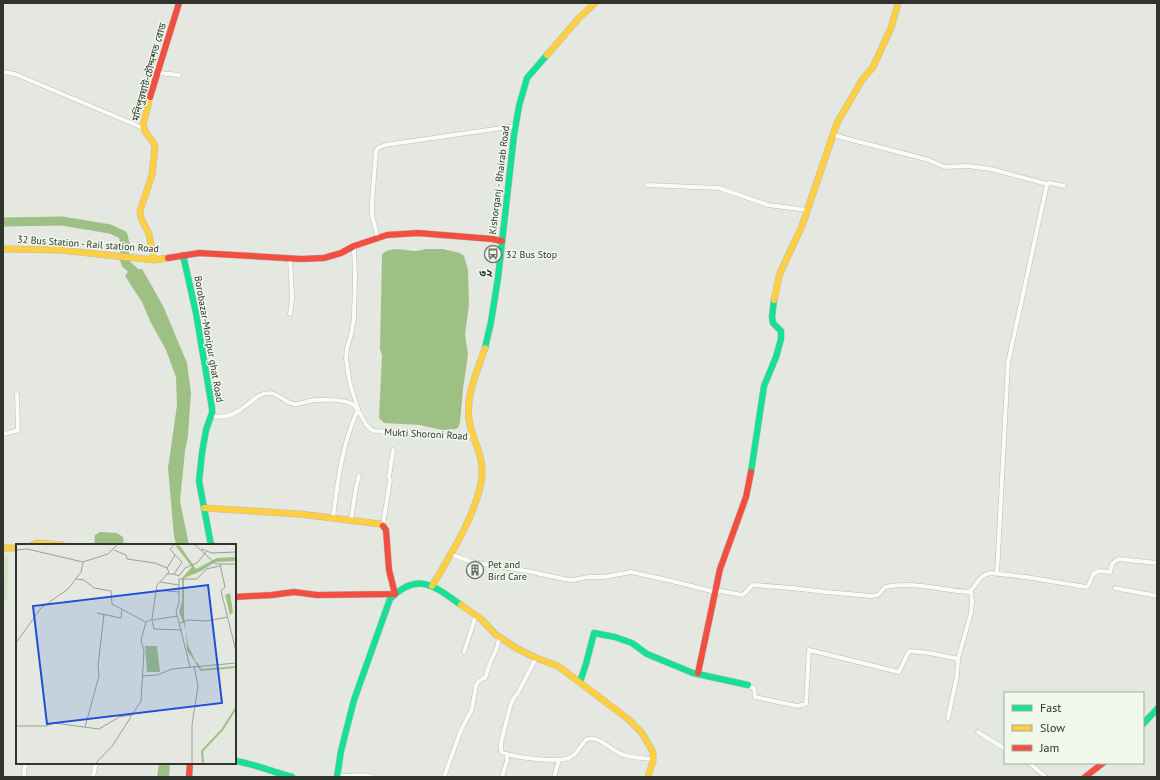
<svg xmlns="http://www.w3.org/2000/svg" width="1160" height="780" font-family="'PT Sans','Noto Sans Bengali',sans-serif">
	<rect width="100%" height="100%" fill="#e4e8e0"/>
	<path fill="#cfe5be" d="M3 557H8L7 601H3Z"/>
	<path fill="#9fc084" d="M426 249H443L460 253 464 256 468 270 469 305 465 334 468 355 463 389 460 423 458 428 455 429 442 430 420 425 384 423 379 418 382 355 380 349 382 255C388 245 407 251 416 251 420 250 423 250 426 249Z
		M142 269 153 288 164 308 187 363 191 393 188 436 185 451 180 501 189 545H176L174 536 168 468 177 405 176 377 166 350 150 321 142 302 125 276 127 273 133 270Z
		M100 532 117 533 123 537 124 545H94L95 535Z
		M159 763H170L169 777H157Z"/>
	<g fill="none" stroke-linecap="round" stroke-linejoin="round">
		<path stroke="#9fc084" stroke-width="9" d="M3 222 62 221 110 229 123 235 125 244 124 258 126 264 135 272 139 279"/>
		<g stroke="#babdb7" stroke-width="5">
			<path id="street" d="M3 72 15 74 143 128
				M158 73 179 75
				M833 135 929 160 944 167 967 166 991 169 1047 184 1008 363 997 574
				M1047 184 1050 183 1064 186
				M647 185 719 188 768 205 807 210
				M378 239 372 215V202L376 151 378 148 385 145 515 126
				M290 258 292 299 290 314
				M211 416C221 418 231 416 240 410 249 405 257 393 269 393 279 393 285 403 294 404 299 405 305 402 309 401 318 399 344 399 352 404 362 410 363 428 375 431L451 436H473
				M3 434 16 431 18 430 17 394
				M333 518C338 479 342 445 358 409L350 384 346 359 347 348 351 335 354 318 355 278 354 246
				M351 520 356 488 359 476
				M383 525 390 480 389 477 393 450
				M450 554 472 562 527 571 564 579 573 580 588 577H604L631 572 672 581 715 592 721 591 742 595C748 593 748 586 754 585L792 588 826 592 871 596 878 595 885 587C913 581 941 590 968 592 978 587 975 577 990 573L1026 577 1086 587 1088 586 1094 573 1100 571 1110 572 1112 564 1118 559 1157 563
				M1115 588 1157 596
				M464 652 476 615
				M536 658 518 693 513 699 510 707 501 743V752C512 757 560 764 571 757 578 753 581 744 587 739 601 736 611 751 624 755 633 758 643 758 653 759
				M751 687 748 685 754 688 755 697 797 706 806 704 809 650 899 672 909 651 930 653 958 659
				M948 718 957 676 958 659 971 613 972 602 971 591
				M978 732 1005 749
				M1029 763 1046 777
				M338 776C350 777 361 773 373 777
				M24 777 25 763
				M93 777 96 763
				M444 777 461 730 472 709 476 685 480 680 485 678C487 674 487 670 489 666 493 655 499 648 499 636
				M502 777 507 761V755
				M554 777 559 760"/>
		</g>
		<g stroke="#babdb7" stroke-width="7">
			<path id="fast" d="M183 255 196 313 212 408V413L206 430 202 453 199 481 211 545
				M485 348 491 322 498 278 514 135 519 106 527 78 547 55
				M751 472 764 386 776 357 781 339V331L773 323 772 317 774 300
				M580 682 586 664 594 633 615 637 632 643 647 654 693 673 748 685
				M1143 724 1157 709
				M235 761C255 764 273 772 292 777
				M337 777 341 751 354 700 390 599C418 571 434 586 461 605"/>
		</g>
		<g stroke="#babdb7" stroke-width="7">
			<path id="slow" d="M547 55 579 18 595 3
				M150 97 143 125 145 131 152 141 155 146 152 175 140 211 141 218 149 234 154 260
				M3 249 60 250 154 260 168 258
				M774 300 780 273 802 226 837 123 862 80 873 67 891 28 898 3
				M204 508 300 514 380 524 383 526
				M32 545 37 543 62 545
				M3 548H17
				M432 586C450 556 479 510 482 475 483 454 474 443 470 425 464 397 477 373 485 348
				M461 605 481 619 495 634 516 648 536 658 558 666 628 719 642 733 653 752V761L648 777"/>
		</g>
		<g stroke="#babdb7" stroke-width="7">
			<path id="jam" d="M150 97 179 3
				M168 258 199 253 301 259 324 258 341 253 354 246 387 235 418 233 492 239 502 241
				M235 597 272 595 294 592 317 595 395 594 389 570 386 530 383 526
				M698 673 720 569 746 497 751 472
				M189 777 190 763
				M1085 777 1103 763"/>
		</g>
		<use href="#street" stroke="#fbfcfa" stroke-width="4"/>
		<use href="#fast" stroke="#16e098" stroke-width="6"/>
		<use href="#slow" stroke="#ffcf43" stroke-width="6"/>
		<use href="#jam" stroke="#f24e42" stroke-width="6"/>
	</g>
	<defs>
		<g id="bus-ring" transform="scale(0.9)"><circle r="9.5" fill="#f0f9ea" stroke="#6f726c" stroke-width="1.5"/><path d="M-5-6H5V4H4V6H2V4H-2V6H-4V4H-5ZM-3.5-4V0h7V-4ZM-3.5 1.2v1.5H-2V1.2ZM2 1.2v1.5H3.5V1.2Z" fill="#6f726c"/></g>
		<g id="building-ring" transform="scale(0.9)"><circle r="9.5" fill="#f0f9ea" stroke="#6f726c" stroke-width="1.5"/><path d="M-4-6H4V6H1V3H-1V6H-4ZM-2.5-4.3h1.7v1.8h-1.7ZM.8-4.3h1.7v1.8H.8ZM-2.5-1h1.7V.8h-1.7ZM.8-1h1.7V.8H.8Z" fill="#6f726c"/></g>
	</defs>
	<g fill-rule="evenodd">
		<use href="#bus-ring" x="493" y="254"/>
		<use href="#building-ring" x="475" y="570"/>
	</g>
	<g text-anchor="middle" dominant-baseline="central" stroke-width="3" stroke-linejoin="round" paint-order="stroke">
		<g font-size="10" fill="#30332e" stroke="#f0f9ea">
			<text transform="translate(149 72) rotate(-74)">মনিপুরঘাট-চৌদ্দশত রোড</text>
			<text transform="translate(499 180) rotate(-83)">Kishorganj - Bhairab Road</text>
			<text transform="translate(88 244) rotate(4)">32 Bus Station - Rail station Road</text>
			<text transform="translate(209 339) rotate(80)">Borobazar-Monipur ghat Road</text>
			<text transform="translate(426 434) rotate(3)">Mukti Shoroni Road</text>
		</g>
		<g font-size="10" fill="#30332e" stroke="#f0f9ea" text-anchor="start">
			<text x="506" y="254">32 Bus Stop</text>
			<text x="488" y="564">Pet and<tspan x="488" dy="12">Bird Care</tspan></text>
		</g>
		<g font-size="11" font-weight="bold" fill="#30332e" stroke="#f0f9ea">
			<text x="486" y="273">৩২</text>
		</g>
	</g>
	<g transform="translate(16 544)">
		<rect width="220" height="220" fill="#e4e8e0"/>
		<path d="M159 1 164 2 180 25 201 14 220 13V17L200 18 183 28 168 34V72L172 101 181 120 171 107 170 86 163 68 166 57V34L176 23ZM214 49 217 68 214 71 209 51ZM129 102H141L144 128H131Z" fill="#9fc084"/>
		<path fill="none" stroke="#9fc084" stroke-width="2" d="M180 118 185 126 220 123M187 219 186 207 206 186 220 164"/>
		<path fill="none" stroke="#9ca099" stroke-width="1" d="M179 1 200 20H220M185 5 196 9 220 8M0 6 11 5 67 18 92 10 101 1M98 6 110 11 111 15 139 19 151 24M204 20 209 43 205 47 220 107M151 24 159 11 154 5 158 1M151 30H158L166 18 159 11M158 30 163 32 169 24 181 19 190 8M60 35 68 36 78 44 95 47 96 60 130 78 125 96 128 107 125 157 97 201 80 219M144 38 163 41M141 46 163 48M81 69 105 74 106 66M162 72 136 76 138 85 166 86M130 78 136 75 141 41 153 28 151 24M164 79 172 76 191 77 212 73M0 99 25 64 52 45 65 28 67 18M174 123 160 67 163 59V35H181L190 25 204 22M126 132 141 131 156 125 220 119M0 182H30L38 179 83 185 103 173 115 171M69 183 83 132 82 122 88 70M176 219V181L182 142 178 122"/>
		<path fill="#1d4ed8" fill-opacity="0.15" stroke="#1d4ed8" stroke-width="2" d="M192 41 206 159 31 180 17 62Z"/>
		<rect width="220" height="220" fill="none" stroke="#30332e" stroke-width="2"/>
	</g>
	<rect width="1160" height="780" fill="none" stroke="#30332e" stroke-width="8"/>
	<rect x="1004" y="692" width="140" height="72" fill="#f0f9ea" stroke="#a3aa9f"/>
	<rect x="1012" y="705" width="20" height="6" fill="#16e098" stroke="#a3aa9f"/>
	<text x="1040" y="712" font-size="12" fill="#30332e">Fast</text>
	<rect x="1012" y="725" width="20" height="6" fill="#ffcf43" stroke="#a3aa9f"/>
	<text x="1040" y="732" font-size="12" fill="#30332e">Slow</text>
	<rect x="1012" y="745" width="20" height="6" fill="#f24e42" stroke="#a3aa9f"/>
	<text x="1040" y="752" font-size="12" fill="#30332e">Jam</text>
</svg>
